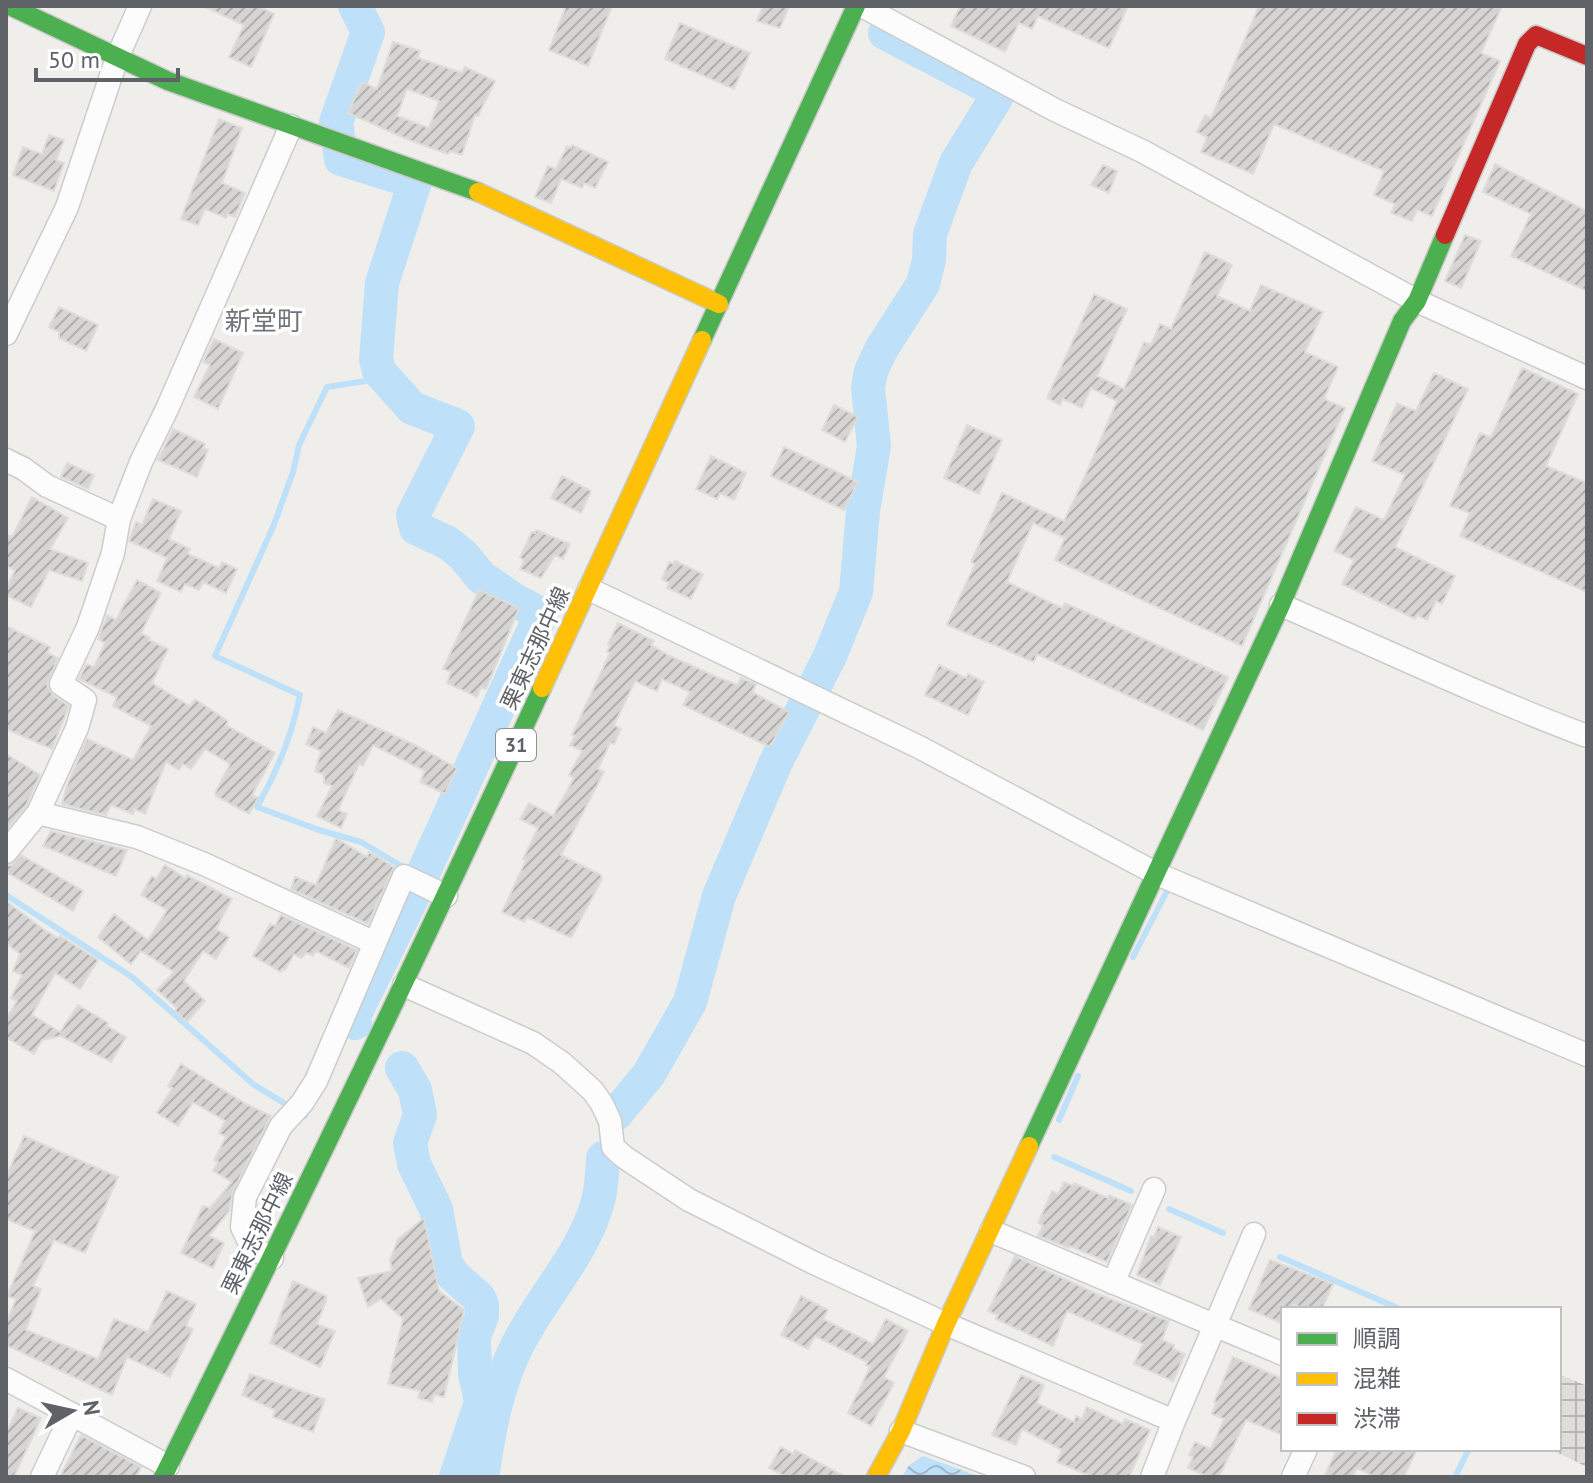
<svg xmlns="http://www.w3.org/2000/svg" width="1593" height="1483" font-family="'PT Sans','Noto Sans JP',sans-serif">
	<defs>
		<pattern id="industrial-grid" width="8" height="8" patternUnits="userSpaceOnUse" patternTransform="scale(2)"><rect width="8" height="8" fill="#dfddda"/><path d="M0 4h8M4 0v8" fill="none" stroke="#b8b7b5"/></pattern>
		<pattern id="water-waves" width="16" height="10" patternUnits="userSpaceOnUse" patternTransform="scale(2)"><rect width="16" height="10" fill="#bfe0f9"/><path d="M0 5q4-4 8 0t8 0" fill="none" stroke="#9eb9cd"/></pattern>
		<pattern id="building-hatch" width="6" height="6" patternUnits="userSpaceOnUse" patternTransform="scale(2)"><rect width="6" height="6" fill="#d6d5d3"/><path d="M-1 1l2-2M0 6l6-6M5 7l2-2" fill="none" stroke="#b1b0af"/></pattern>
	</defs>
	<rect width="100%" height="100%" fill="#efeeea"/>
	<path fill="url(#industrial-grid)" d="M1559 1374 1587 1386V1467L1550 1449H1559Z"/>
	<path fill="url(#water-waves)" d="M923 1456 981 1477H902L909 1465Z"/>
	<g fill="none" stroke-linecap="round" stroke-linejoin="round">
		<path stroke="#bfe0f9" stroke-width="6" d="M379 371 366 381 327 387 299 445 293 472 273 527 215 656 300 695C292 736 278 770 257 807L319 830 361 842 408 870
			M6 895 132 977 253 1084 305 1116
			M1133 957 1166 893
			M1059 1120 1078 1076
			M1054 1157 1131 1191
			M1169 1209 1223 1233
			M1280 1257 1400 1309
			M1455 1477 1469 1449"/>
		<path stroke="#bfe0f9" stroke-width="34" d="M355 6 368 32 336 122 341 159 415 182 382 283 376 359 379 371 412 408 458 426 413 515 416 528 448 543 463 555 481 577 516 601 541 614 420 880
			M355 1023 352 1020 412 898
			M402 1068 415 1090 420 1115 410 1143 414 1164 436 1209 446 1264 453 1275 479 1298 482 1305V1316L474 1336 475 1374 481 1402 456 1477
			M616 1114 649 1074 690 1002 719 896 775 764 830 656 856 592 863 511 874 446 868 388 871 371 882 348 923 284 929 260 930 234 956 163 996 98V91L885 33
			M482 1477C489 1432 496 1388 517 1346 541 1297 584 1254 598 1201 602 1187 602 1172 603 1158"/>
	</g>
	<path fill="url(#building-hatch)" stroke="#deddd9" stroke-width="2" fill-rule="evenodd" d="M203 6H257L274 14 251 67 229 57 244 25Z
		M566 6H612L588 66 549 50Z
		M763 6H789L780 28 757 21Z
		M960 6H1128L1109 48 1038 16 1032 29 1019 23 1005 52 951 26Z
		M1259 6H1502L1481 53 1500 61 1432 216 1417 210 1412 221 1391 213 1395 204 1374 195 1384 171 1274 124 1253 174 1201 152 1207 137 1197 132 1205 115 1211 118Z
		M680 23 750 53 734 89 665 59Z
		M393 42 420 51 418 58 462 73 465 67 495 81 478 116 475 115 462 155 450 151 448 154 409 140 348 113 362 82 377 89ZM407 89 439 101 429 128 397 116Z
		M219 119 242 128 222 183 245 193 235 217 228 214 226 218 205 209 198 225 181 219Z
		M49 135 64 140 56 160 64 163 54 191 13 175 23 147 42 154Z
		M572 145 608 162 595 188 584 183 582 188 561 179 551 203 535 197 548 166 556 169 567 146 571 148Z
		M1495 164 1587 211V291L1511 256 1531 214 1483 192Z
		M1103 165 1117 171 1109 193 1091 185Z
		M1465 235 1481 241 1461 288 1445 281Z
		M1205 252 1232 265 1217 296 1250 311 1261 285 1323 312 1305 352 1338 367 1324 399 1345 408 1242 646 1055 560 1065 538 1033 523 1007 582 1062 608 1065 603 1228 677 1203 730 1037 654 1034 662 947 625 975 564 971 562 1002 493 1064 521 1082 483 1117 401 1091 388 1082 408 1063 399 1060 405 1047 398 1094 294 1127 309 1097 376 1124 389 1144 342 1151 345 1160 324 1171 329Z
		M59 307 98 325 86 351 59 338V332L49 327Z
		M214 339 243 353 218 409 194 397 210 365 203 362Z
		M1522 368 1578 394 1546 466 1587 483V592L1460 536 1470 513 1450 506 1480 433 1491 437Z
		M1434 373 1468 389 1395 547 1455 576 1442 604 1436 601 1427 620 1417 615 1415 619 1342 584 1354 560 1334 551 1356 507 1384 520 1405 475 1372 461 1397 403 1416 411Z
		M834 405 858 417 845 442 822 430Z
		M967 425 1002 440 979 494 944 478Z
		M173 429 205 444 203 448 208 450 197 477 158 460Z
		M784 447 858 482 844 510 771 476Z
		M711 456 746 473 734 500 720 493 717 499 696 489Z
		M67 463 94 475 88 489 61 477Z
		M562 476 591 491 581 513 551 498Z
		M32 497 68 518 50 549 88 563 82 581 49 570 31 607 6 595V589L15 570 6 566V534L12 537Z
		M153 499 181 511 169 539 190 549 188 554 219 568 222 562 237 569 226 593 203 582 199 590 185 584 181 592 157 581 167 558 129 541 136 522 142 525Z
		M536 530 570 544 563 559 555 555 541 578 520 569 524 561 520 557 532 532 535 533Z
		M675 561 703 574 691 599 667 588 669 583 662 579 669 562 674 564Z
		M137 580 161 593 141 633 150 638 149 640 168 649 152 683 190 706 195 699 228 721 226 725 275 753 252 795 258 798 249 814 216 796 215 793 230 764 205 749 191 769 183 764 179 770 166 762 145 814 134 809 133 814 111 805 106 815 62 804 67 785 87 739 133 760 151 726 113 706 117 697 79 679 86 664 94 667 105 643 98 639 107 615 116 620Z
		M479 590 519 608 486 689 481 687 477 697 447 683 451 672 443 669Z
		M618 623 654 641 651 645 670 656 717 677 738 685 741 678 756 684 752 692 789 712 770 747 683 705 690 692 662 679 657 691 635 681 614 725 621 729 614 744 610 743 598 769 604 772 561 855 601 875 602 879 571 938 527 917 525 922 502 912 526 860 523 859 538 828 520 819 529 803 553 816 574 778 569 775 582 751 570 745 575 736 572 735 610 653 607 652 610 645 608 644Z
		M6 626 50 647 47 653 58 658 47 685 53 695 69 706 52 749 6 729Z
		M939 665 966 678 968 674 984 682 968 715 925 695Z
		M338 710 417 746 457 768 445 794 420 782 425 771 373 745 363 766 359 764 338 810 347 814 341 828 317 816 332 786 324 783V775L315 771 321 751 306 744 313 727 326 733Z
		M6 754 40 775 26 806 6 830Z
		M51 831 127 850 116 876 43 846Z
		M336 838 367 857 369 852 394 867 368 924 291 889 295 877 316 885Z
		M21 855 83 891 73 911 6 872V866L12 865Z
		M165 865 185 878 187 875 232 899 216 929 229 937 216 959 203 951 184 981 205 1001 187 1022 175 1011 177 1008 157 990 174 972 141 951 131 964 98 937 114 914 148 940 167 910 141 895 152 876 156 879Z
		M6 901 43 929 58 938 60 936 98 960 80 989 55 973 32 1015 60 1032 78 1005 108 1023 107 1026 126 1037 111 1062 61 1036 42 1040 34 1054 6 1037V1019L17 1001 11 998 22 975 13 971 20 954 6 943Z
		M281 915 357 950 349 968 316 951 313 956 307 953 301 958 294 954 285 970 282 969 281 972 253 956 270 924 275 926Z
		M181 1064 248 1105 271 1116 233 1191 229 1211 209 1236 224 1243 213 1268 181 1253 203 1206 210 1208 232 1182 213 1171 218 1162 214 1160 226 1137 219 1133 225 1121 193 1102 178 1126 157 1113 172 1088 168 1086Z
		M24 1136 118 1177 85 1253 54 1240 33 1286 41 1289 26 1330 98 1359 114 1319 148 1332 167 1291 196 1304 186 1326 193 1329 170 1377 127 1357 112 1395 6 1345V1324L16 1299 7 1296 35 1231 6 1219V1177Z
		M1064 1182 1073 1186 1074 1183 1108 1198 1109 1195 1132 1205 1107 1262 1070 1246 1069 1248 1038 1236 1043 1225 1038 1223 1052 1191 1058 1194Z
		M424 1218 439 1291 464 1310 444 1397 434 1395 432 1402 418 1398 420 1391 388 1384 403 1319 381 1299 368 1307 358 1278 392 1271 390 1260 398 1239Z
		M1158 1227 1181 1237 1160 1285 1137 1275 1151 1236 1154 1237Z
		M1015 1256 1095 1293 1169 1321 1162 1340 1174 1345 1173 1349 1185 1354 1173 1381 1134 1364 1143 1344 1067 1311 1053 1346 996 1319 998 1315 988 1311Z
		M1270 1260 1333 1284 1322 1309H1305L1293 1304 1291 1309H1283V1324L1249 1309Z
		M293 1281 326 1296V1301L317 1324 335 1331 320 1367 270 1343Z
		M801 1296 828 1310 823 1319 873 1344 886 1319 908 1331 884 1377 894 1383 871 1426 848 1413 870 1367 866 1365 867 1362 815 1336 808 1349 781 1335Z
		M1233 1357 1283 1379V1435L1246 1420 1219 1477H1208L1188 1468 1193 1457 1189 1455 1195 1442 1211 1449 1224 1419 1212 1414 1216 1403 1214 1402Z
		M250 1374 325 1399 313 1432 273 1417 275 1410 242 1395Z
		M1021 1375 1044 1385 1037 1403 1074 1422 1076 1416 1082 1419 1087 1407 1123 1424 1125 1419 1150 1430 1129 1477H1092L1057 1462 1062 1450 1022 1429 1016 1445 992 1435Z
		M18 1408 41 1418 14 1477H6V1433Z
		M81 1435 141 1467 136 1477H60Z
		M781 1447 793 1454 795 1450 846 1477H786L769 1468Z
		M1337 1449H1417L1404 1477H1375L1357 1468 1353 1477H1324Z"/>
	<g fill="none" stroke-linecap="round" stroke-linejoin="round">
		<g stroke="#cbcccc" stroke-width="25">
			<path id="street" d="M862 6 1055 110 1142 151 1417 301 1587 378
				M6 334 67 207 117 58 140 6
				M6 460 24 469 47 486 119 519
				M589 589 919 747 1157 874 1587 1055
				M1281 605C1383 649 1483 697 1587 736
				M38 813 137 837 204 864 375 943 404 876 446 896
				M6 852 38 813 77 728 85 700 61 684 88 627 113 553 119 519 141 462 167 409 291 126
				M404 985 533 1043 562 1063 593 1091 602 1104 610 1121 613 1147 624 1157 689 1200 814 1263 946 1324 1174 1421 1152 1477
				M991 1231 1283 1354
				M272 1258 252 1248 242 1227 245 1197 281 1126 302 1103 316 1081 375 943
				M1113 1283 1154 1189
				M6 1379 168 1466
				M1174 1421 1254 1234
				M901 1431 1024 1477
				M42 1477 72 1414
				M1293 1477 1306 1449"/>
		</g>
		<g stroke="#cacacb" stroke-width="21">
			<path id="fast" d="M10 6 168 81 478 192
				M702 340 856 6
				M1029 1146 1281 605 1402 321 1417 301 1445 235
				M163 1477C293 1216 420 953 542 688"/>
		</g>
		<g stroke="#cacacb" stroke-width="21">
			<path id="slow" d="M478 192 719 304
				M542 688 702 340
				M876 1477 901 1431 946 1324 1029 1146"/>
		</g>
		<g stroke="#cacacb" stroke-width="21">
			<path id="jam" d="M1445 235 1527 44 1536 35 1587 56"/>
		</g>
		<use href="#street" stroke="#fdfcfc" stroke-width="22"/>
		<use href="#fast" stroke="#4caf50" stroke-width="18"/>
		<use href="#slow" stroke="#ffc107" stroke-width="18"/>
		<use href="#jam" stroke="#c62828" stroke-width="18"/>
	</g>
	<g text-anchor="middle" dominant-baseline="central" stroke-width="7" stroke-linejoin="round" paint-order="stroke">
		<rect fill="#fff" stroke="#8f9295" stroke-width="2" x="496" y="729" width="40" height="32" rx="6"/>
		<g font-size="20" font-weight="bold" fill="#5f6368">
			<text x="516" y="745">31</text>
		</g>
		<g font-size="22" fill="#5f6368" stroke="#fff">
			<text transform="translate(535 648) rotate(-65)">栗東志那中線</text>
			<text transform="translate(257 1233) rotate(-64)">栗東志那中線</text>
		</g>
		<g font-size="26" fill="#70757a" stroke="#fff">
			<text x="264" y="320">新堂町</text>
		</g>
	</g>
	<rect width="1593" height="1483" fill="none" stroke="#5f6368" stroke-width="16"/>
	<rect x="1281" y="1307" width="280" height="144" fill="#ffffff" stroke="#bfc1c3" stroke-width="2"/>
	<rect x="1297" y="1333" width="40" height="12" fill="#4caf50" stroke="#bfc1c3" stroke-width="2"/>
	<text x="1353" y="1347" font-size="24" fill="#5f6368">順調</text>
	<rect x="1297" y="1373" width="40" height="12" fill="#ffc107" stroke="#bfc1c3" stroke-width="2"/>
	<text x="1353" y="1387" font-size="24" fill="#5f6368">混雑</text>
	<rect x="1297" y="1413" width="40" height="12" fill="#c62828" stroke="#bfc1c3" stroke-width="2"/>
	<text x="1353" y="1427" font-size="24" fill="#5f6368">渋滞</text>
	<g transform="translate(72 1411) rotate(81)" stroke="#ffffff" stroke-width="6" paint-order="stroke">
	<path d="M0-6L14 30L0 20L-14 30Z" fill="#5f6368"/>
	<text y="-12" font-size="22" font-weight="bold" text-anchor="middle" fill="#5f6368">N</text>
	</g>
	<path d="M36 68v12h142v-12" fill="none" stroke="#5f6368" stroke-width="4"/>
	<text x="48" y="68" font-size="24" fill="#5f6368" stroke="#ffffff" stroke-width="6" paint-order="stroke">50 m</text>
</svg>
